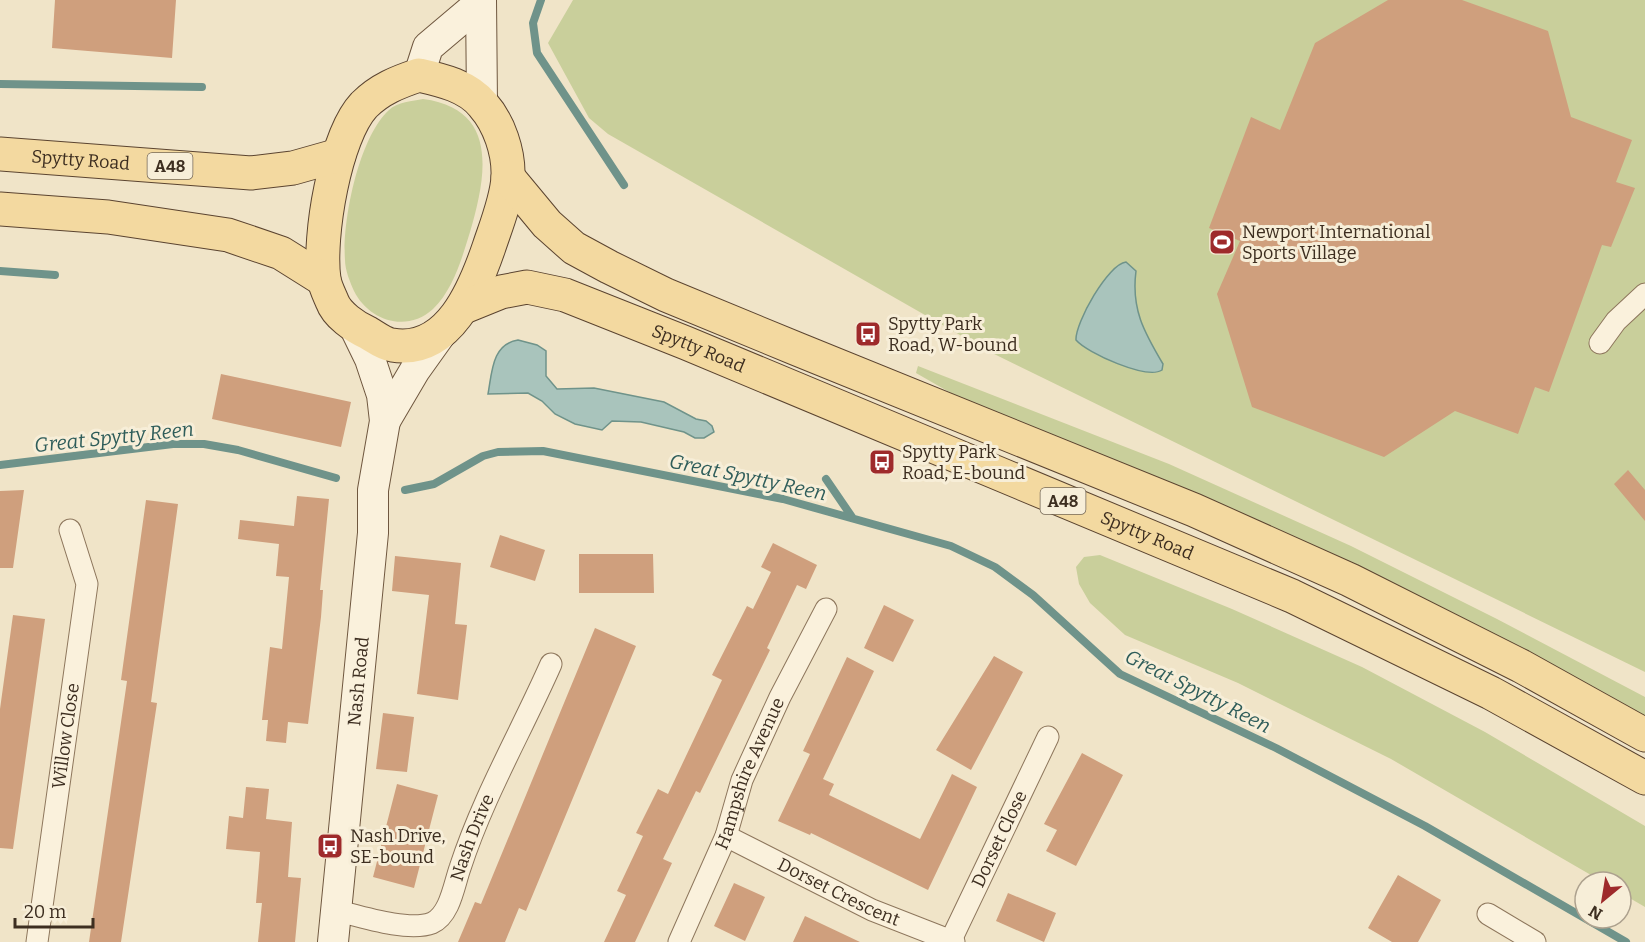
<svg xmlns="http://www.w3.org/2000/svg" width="1645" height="942" font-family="Bitter,serif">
	<rect width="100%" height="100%" fill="#f0e4c8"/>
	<path fill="#c9cf9b" d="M573 0H1645V672L988 351 608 134 589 118 548 43Z
		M423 99C500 109 486 177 470 232 462 258 453 290 433 309 407 333 369 321 354 291 350 282 345 270 345 260 342 221 359 137 389 110 397 102 413 101 423 99Z
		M918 366 1169 464 1351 546 1497 619 1645 697V719L963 400 916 373Z
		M1100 555 1232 609 1362 667 1485 732 1645 826V907L1621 893V882H1603L1391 759 1238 683 1125 635 1090 603 1079 584 1076 567 1084 557Z"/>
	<path fill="#a9c4bc" stroke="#6f938a" stroke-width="1.5" d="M1126 262 1136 271C1131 309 1144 332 1163 364L1162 370C1147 380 1087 353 1076 340 1075 323 1108 264 1126 262Z
		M518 340 537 345 546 351V376L557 389 594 388 664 402 696 419 706 421 712 426 714 432 704 438H695L684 432 641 422 612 421 602 430 575 424 555 414 542 401 528 393 488 394C492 372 492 344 518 340Z"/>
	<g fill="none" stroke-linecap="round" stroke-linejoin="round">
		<path stroke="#6f938a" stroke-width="8" d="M541 0 533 23 537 53 624 185
			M0 84 202 87
			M0 271 55 275
			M0 465 173 444H204L238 450 336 478
			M826 479 852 517
			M405 490 434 484 483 456 498 452 543 451 783 499 951 546 995 567 1033 595 1120 674 1276 748 1425 826 1626 942"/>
	</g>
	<path fill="#cf9f7d" d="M55 0H176L172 58 52 48Z
		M1388 0H1462L1548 31 1571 117 1632 140 1616 182 1635 188 1611 247 1602 245 1549 392 1535 387 1518 434 1455 411 1384 457 1252 407 1217 294 1240 241 1209 228 1251 117 1280 130 1315 43Z
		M221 374 351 402 341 447 212 419Z
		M1628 470 1645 490V521L1614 484Z
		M24 490 13 568H0V491Z
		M297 496 329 499 320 590H323L321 617 308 724 288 722 286 743 266 741 268 720H262L270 647 282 649 289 577 276 576 279 544 238 539 240 520 294 526Z
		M146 500 178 504 151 702 157 703 121 942H89L127 681 121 680Z
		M500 535 545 550 535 581 490 567Z
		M773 543 817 565 806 589 797 585 767 648 770 650 700 793 696 791 663 859 672 863 635 942H604L626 895 617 891 643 836 636 833 658 789 668 794 722 680 712 675 747 606 753 609 771 572 761 567Z
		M579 554H653L654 593H579Z
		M395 556 461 563 455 624 467 625 458 700 417 694 429 595 392 591Z
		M884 605 914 620 893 662 864 648Z
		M13 615 45 619 13 849 0 848V709Z
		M595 628 636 646 526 911 519 908 505 942H458L475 902 481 904Z
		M994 656 1023 672 971 770 936 750Z
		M847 657 874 671 823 779 834 784 829 795 920 839 952 774 977 787 928 890 811 833 810 835 778 821 810 754 803 751Z
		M383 713 414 717 407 772 376 769Z
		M1082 753 1123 775 1076 866 1046 851 1057 830 1044 824Z
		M397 784 438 795 414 888 373 877Z
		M246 787 269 789 266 819 292 822 288 877 301 878 295 942H258L262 903H256L260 852 226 849 229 816 243 818Z
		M1398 875 1441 900 1418 942H1392L1368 928Z
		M734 883 765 897 745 941 714 926Z
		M1008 893 1056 913 1044 942 996 921Z
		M805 916 860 942H793Z"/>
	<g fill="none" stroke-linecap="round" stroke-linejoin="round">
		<g stroke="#8d765c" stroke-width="23">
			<g id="street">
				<path d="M1600 343 1616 321 1645 294"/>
				<path id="s1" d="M726 836 872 910 954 942"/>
				<path id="s2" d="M338 911C362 917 409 932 432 923 450 915 454 885 460 868 483 797 521 732 551 664"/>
				<path d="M1488 914 1535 942"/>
				<path id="s3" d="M951 940 1048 737"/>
				<path id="s4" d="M37 942 87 584 70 530"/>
				<path id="s5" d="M679 942 726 836 742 780 780 697 826 609"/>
			</g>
		</g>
		<g stroke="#6f573f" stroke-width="32">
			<g id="secondary">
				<path d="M481 0 482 103"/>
				<path d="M419 75 428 47 480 3"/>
				<path d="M385 421 415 370 445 328"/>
				<path id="s6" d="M333 942 373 533V490L385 421 382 395 370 359 354 326"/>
			</g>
		</g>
		<g stroke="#5b4430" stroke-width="35">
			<g id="primary">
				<path d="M419 75C441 80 468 86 483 105 499 123 509 152 508 177 507 199 496 226 489 247 475 288 449 355 392 345 384 344 375 337 368 333 355 327 337 315 332 301 329 294 325 286 324 279 318 237 335 136 364 105 380 89 398 82 419 75Z"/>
				<path id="s7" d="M0 154 251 173 293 168 339 155"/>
				<path d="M508 177 547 224 574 248 609 267 666 295 797 349 1194 510 1350 580 1521 666 1645 735"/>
				<path d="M0 209 108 217 228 235 281 253 324 280"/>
				<path id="s8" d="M464 307 501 292 527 287 565 295 686 343 1292 596 1491 693 1645 778"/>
			</g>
		</g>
		<use href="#street" stroke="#faf1dc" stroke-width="21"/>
		<use href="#secondary" stroke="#faf1dc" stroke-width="30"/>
		<use href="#primary" stroke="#f3d9a0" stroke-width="33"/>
	</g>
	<defs>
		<g id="stadium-square" transform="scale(1.35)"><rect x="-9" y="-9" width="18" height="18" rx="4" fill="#9e2a2b" stroke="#f7eed8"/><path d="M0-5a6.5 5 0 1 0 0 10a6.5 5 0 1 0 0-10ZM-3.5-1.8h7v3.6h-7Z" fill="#fff"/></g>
		<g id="bus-square" transform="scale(1.35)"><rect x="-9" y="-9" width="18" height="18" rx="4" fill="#9e2a2b" stroke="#f7eed8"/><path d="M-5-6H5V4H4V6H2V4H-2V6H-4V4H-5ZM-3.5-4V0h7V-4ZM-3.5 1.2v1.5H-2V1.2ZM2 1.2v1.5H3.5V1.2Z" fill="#fff"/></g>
	</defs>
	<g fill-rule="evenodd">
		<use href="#stadium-square" x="1222" y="242"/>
		<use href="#bus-square" x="868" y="334"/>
		<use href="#bus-square" x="882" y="462"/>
		<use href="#bus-square" x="330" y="846"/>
	</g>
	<g text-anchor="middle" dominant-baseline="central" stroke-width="6" stroke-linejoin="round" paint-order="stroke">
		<g fill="#f7eed8" stroke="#756857" stroke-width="1.5">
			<rect x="147.5" y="153" width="45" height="26" rx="4.5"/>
			<rect x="1040.5" y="488" width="45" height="26" rx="4.5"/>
		</g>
		<g font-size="16" font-weight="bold" fill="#3d2e20">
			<text x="170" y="166">A48</text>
			<text x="1063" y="501">A48</text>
		</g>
		<g font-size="18" fill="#3d2e20" stroke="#f7eed8">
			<text stroke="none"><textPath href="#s7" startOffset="81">Spytty Road</textPath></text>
			<text stroke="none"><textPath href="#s8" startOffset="249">Spytty Road</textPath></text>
			<text stroke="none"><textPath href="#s8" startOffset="735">Spytty Road</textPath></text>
			<text stroke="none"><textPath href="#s6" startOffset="262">Nash Road</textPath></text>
			<text stroke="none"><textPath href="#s4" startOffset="208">Willow Close</textPath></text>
			<text stroke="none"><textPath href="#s5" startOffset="183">Hampshire Avenue</textPath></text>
			<text stroke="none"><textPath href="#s3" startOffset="112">Dorset Close</textPath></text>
			<text stroke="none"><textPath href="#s2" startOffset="192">Nash Drive</textPath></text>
			<text stroke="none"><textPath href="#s1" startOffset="126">Dorset Crescent</textPath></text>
		</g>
		<g font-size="18" fill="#3d2e20" stroke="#f7eed8" text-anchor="start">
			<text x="1242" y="232">Newport International<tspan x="1242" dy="21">Sports Village</tspan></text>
			<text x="888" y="324">Spytty Park<tspan x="888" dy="21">Road, W-bound</tspan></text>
			<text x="902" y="452">Spytty Park<tspan x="902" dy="21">Road, E-bound</tspan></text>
			<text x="350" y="836">Nash Drive,<tspan x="350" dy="21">SE-bound</tspan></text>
		</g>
		<g font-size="20" font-style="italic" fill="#2f5d5a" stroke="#f7eed8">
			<text transform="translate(114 437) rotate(-6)">Great Spytty Reen</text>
			<text transform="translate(748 477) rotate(12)">Great Spytty Reen</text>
			<text transform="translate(1198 691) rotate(27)">Great Spytty Reen</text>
		</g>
	</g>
	<g transform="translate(1603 900) rotate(210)"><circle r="28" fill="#f7eed8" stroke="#ada18e" stroke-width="1.5"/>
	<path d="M0-4.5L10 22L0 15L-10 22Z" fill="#9e2a2b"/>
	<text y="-9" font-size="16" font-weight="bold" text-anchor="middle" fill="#3d2e20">N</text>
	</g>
	<path d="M15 918v9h78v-9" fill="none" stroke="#3d2e20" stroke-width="3"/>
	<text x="24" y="918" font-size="18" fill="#3d2e20" stroke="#f7eed8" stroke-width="4.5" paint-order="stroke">20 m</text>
</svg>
